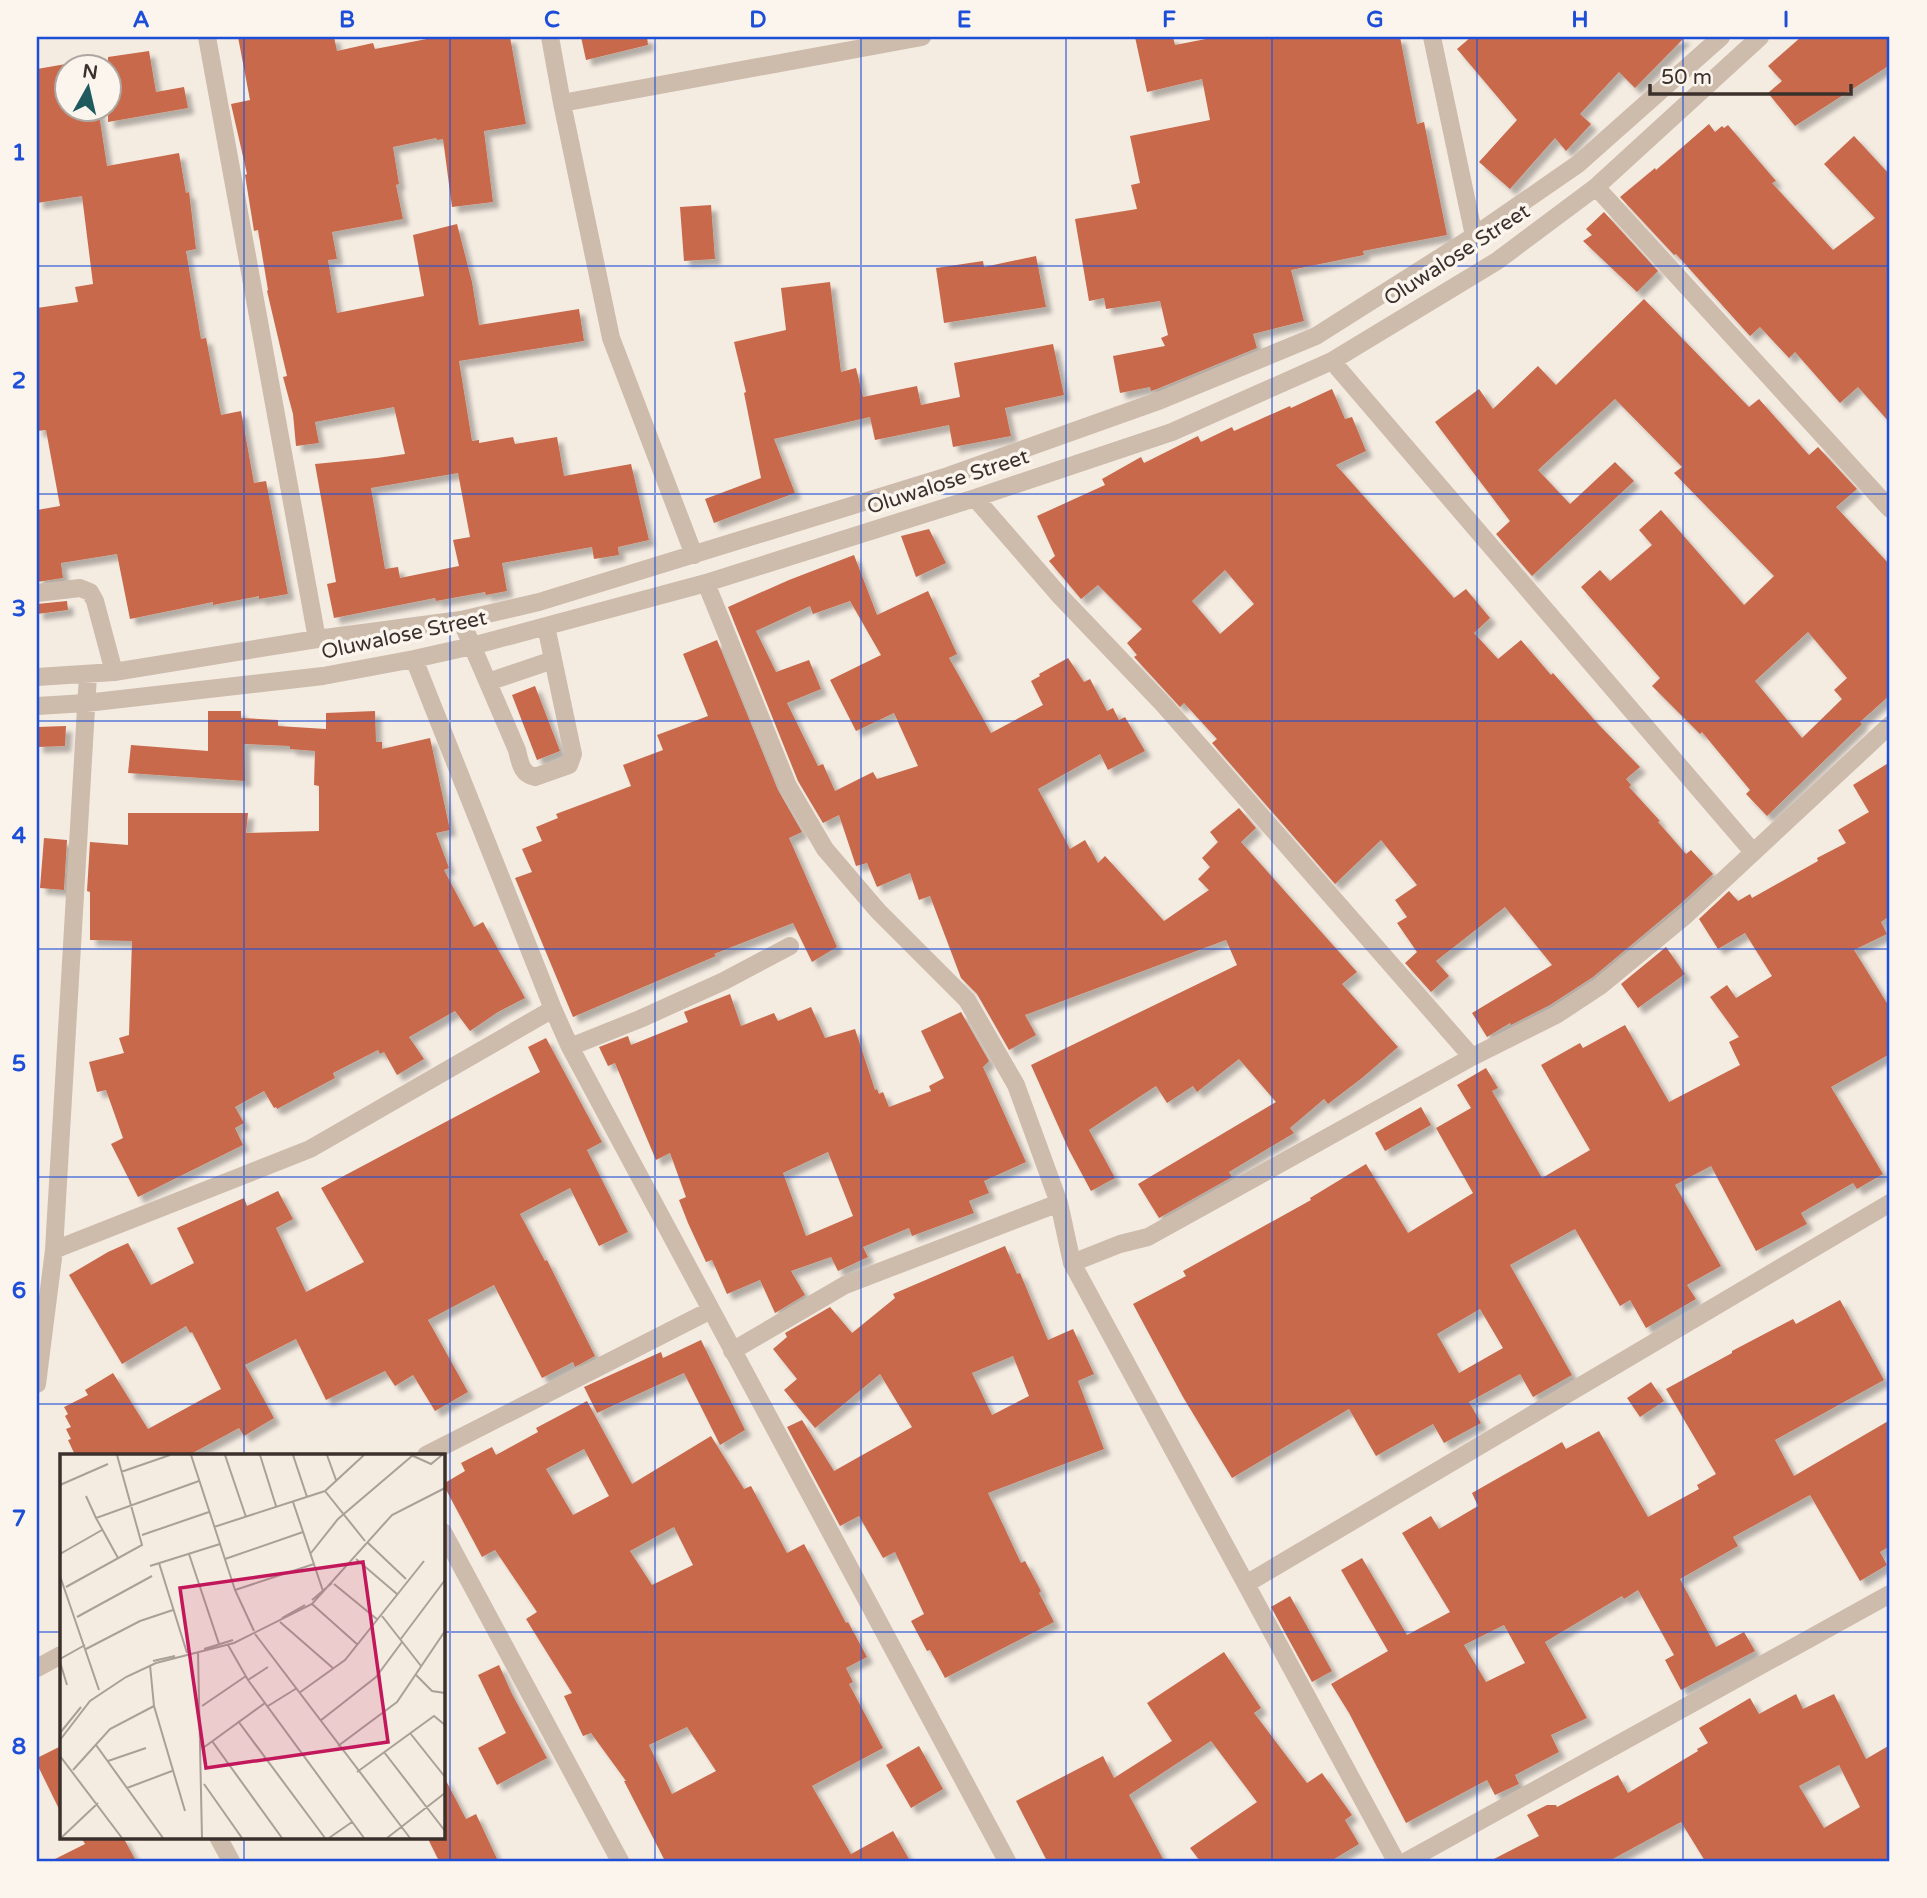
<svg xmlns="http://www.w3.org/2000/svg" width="1927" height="1898" font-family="'Varela Round',sans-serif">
	<defs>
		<filter id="shadow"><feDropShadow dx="6" dy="6" stdDeviation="2" flood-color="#0004"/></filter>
	</defs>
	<rect width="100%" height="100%" fill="#f4ebe1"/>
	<path fill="#c8694b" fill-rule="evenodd" filter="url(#shadow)" d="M238 37H334L337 51 373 43 375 49 437 37H510L526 124 484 131 493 202 452 207 443 139 437 140 436 138 393 147 399 184 396 185 403 219 332 232 337 259 328 260 337 313 424 296 413 235 457 224 472 282 479 325 579 309 584 341 459 361 472 441 479 440V443L513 437 515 444 557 437 564 476 631 464 649 540 618 547 619 555 594 559 592 547 502 563 507 591 486 595 485 592 436 601 435 598 334 618 327 584 336 582 315 464 377 458 405 454 394 407 315 422 319 443 296 446 293 414 283 377 287 376 267 291 268 290 258 230 254 231 245 175 247 174 231 104 250 100ZM458 473 470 537 453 540 459 566 400 578 398 567 385 569 371 488Z
		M581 37H647L648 45 586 60Z
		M1135 37H1173L1175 45 1216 37H1400L1417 124 1424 122 1447 235 1363 251 1364 255 1291 270 1304 321 1253 334 1257 348 1157 389 1151 391 1150 387 1120 393 1113 356 1165 346 1161 338 1168 335 1160 301 1106 309 1104 298 1089 301 1075 219 1137 209 1131 185 1140 183 1130 136 1210 120 1202 79 1147 92Z
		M1471 37H1685L1635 88 1619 72 1580 114 1591 124 1566 151 1555 138 1510 189 1479 162 1517 120 1457 49Z
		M1801 37H1890V65L1795 126 1768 93 1782 81 1768 66Z
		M149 51 156 92 184 87 188 108 108 122V57Z
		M66 64V108H98L107 166 179 153 186 193 189 192 196 249 186 251 201 339 206 338 221 415 241 411 254 483 266 481 288 594 259 599V596L213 605V602L130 619 117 554 61 563 63 578 37 582V510L60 506 46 430 37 431V308L78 302 75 287 93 284 82 196 37 203V69Z
		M1709 124 1715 132 1722 126 1724 128 1728 125 1776 181 1772 183 1833 250 1875 218 1824 164 1854 136 1890 175V423L1858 387 1840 403 1795 352 1789 358 1760 327 1750 336 1676 254 1674 255 1620 197 1655 168 1656 170Z
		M711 205 715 259 684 261 680 207Z
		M1604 212 1658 271 1637 292 1583 241 1592 235 1586 229Z
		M1036 256 1046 307 944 323 936 268 983 261 984 267Z
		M830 282 841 372 856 368 863 397 917 386 921 405 960 397 954 363 1053 344 1064 395 1005 408 1011 436 953 447 949 425 875 440 870 417 774 439 795 493 714 523 705 499 761 478 744 393 746 392 734 342 786 330 781 288Z
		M1644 299 1749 407 1759 399 1809 455 1818 447 1857 489 1836 507 1890 565V695L1860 722 1862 724 1767 816 1746 794 1750 790 1702 732 1700 734 1652 686 1660 678 1581 587 1600 570 1610 581 1652 545 1639 530 1661 510 1744 605 1774 576 1674 473 1682 467 1615 399 1538 470 1570 504 1615 462 1634 481 1532 576 1496 534 1510 521 1435 422 1479 389 1493 409 1538 366 1556 385ZM1808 632 1847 678 1834 690 1842 699 1802 738 1755 681Z
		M1332 389 1345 419 1352 417 1366 451 1336 465 1454 598 1466 589 1490 618 1474 633 1498 659 1521 640 1551 675 1553 673 1598 724 1640 767 1626 779 1631 785 1629 787 1660 821 1658 822 1686 854 1691 850 1713 874 1678 906 1593 977 1550 1005 1511 1025 1510 1023 1487 1037 1472 1013 1552 965 1505 907 1436 961 1449 976 1431 992 1405 963 1417 952 1397 923 1407 917 1395 900 1417 885 1381 840 1335 884 1212 743 1217 739 1184 703 1180 707 1134 657 1137 655 1127 643 1142 629 1098 585 1081 599 1049 561 1055 556 1037 516 1105 485 1102 479 1141 457 1144 463 1198 436 1201 442 1232 427 1234 431 1290 406 1291 408ZM1225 570 1254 604 1220 634 1192 601Z
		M929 529 946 563 916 577 901 536Z
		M854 555 877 615 928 591 957 654 949 658 991 733 1043 705 1031 681 1040 676 1039 674 1068 658 1084 682 1090 679 1107 711 1113 708 1119 720 1125 717 1145 751 1108 770 1100 754 1038 789 1070 849 1085 840 1098 863 1105 856 1164 921 1209 890 1198 879 1210 867 1202 858 1218 842 1210 832 1239 808 1256 828 1241 842 1357 972 1342 984 1398 1047 1362 1078 1328 1104 1324 1099 1290 1128 1294 1133 1229 1172 1232 1177 1159 1218 1138 1184 1276 1102 1239 1059 1197 1092 1193 1086 1167 1103 1156 1086 1089 1130 1115 1178 1091 1191 1069 1150 1031 1065 1237 965 1226 940 1025 1015 1036 1035 1009 1050 977 994 961 978 930 896 919 900 910 873 877 887 867 863 856 866 839 815 823 823 798 781 728 607 789 580ZM850 601 881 655 830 680 856 731 894 713 918 766 877 779 873 772 835 791 823 764 818 766 787 703 821 689 809 660 776 672 756 631 810 606 813 614Z
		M67 601 68 610 37 614V604Z
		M717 640 778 790 802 832 789 838 837 947 812 962 793 923 714 954 716 956 573 1017 515 878 532 872 522 849 542 841 536 827 558 818 556 814 631 786 623 765 663 750 657 735 708 716 683 654Z
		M535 686 560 751 537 760 512 695Z
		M208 711H241V718L278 720V726L326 729V713L375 711 376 742H382V749L430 738 450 830 436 833 449 868 444 870 474 927 483 922 525 998 498 1012 470 1031 455 1011 409 1037 424 1059 397 1075 384 1052 380 1054 378 1050 333 1073 335 1078 277 1109 276 1107 274 1108 264 1091 235 1107 244 1123 235 1128 243 1145 138 1197 111 1144 123 1138 106 1090 97 1092 89 1062 124 1053 119 1038 129 1035 132 941 90 940V892L87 891 90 842 128 845V813H248L246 833 319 831V786L314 785 315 751 290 749V746L244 744 245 781 128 773 131 745 208 751Z
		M66 726 65 746 37 747V727Z
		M1890 762V916L1881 922 1887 934 1854 950 1890 1008V1054L1831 1087 1883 1174 1857 1189 1853 1183 1801 1213 1807 1224 1756 1251 1711 1166 1675 1185 1721 1266 1687 1285 1696 1299 1646 1328 1630 1300 1620 1306 1575 1229 1510 1265 1572 1375 1533 1397 1520 1374 1518 1375 1469 1402 1481 1423 1444 1443 1433 1424 1376 1456 1349 1409 1232 1478 1183 1397 1133 1304 1186 1276 1183 1271 1311 1200 1310 1198 1366 1164 1408 1233 1473 1193 1436 1128 1471 1108 1457 1085 1486 1068 1498 1088 1492 1091 1542 1178 1590 1150 1541 1065 1580 1043 1583 1048 1625 1025 1669 1102 1740 1065 1729 1042 1739 1037 1710 997 1727 985 1736 998 1772 976 1745 933 1718 949 1699 919 1729 891 1738 901 1750 894 1752 898 1818 861 1817 858 1846 843 1838 830 1869 812 1853 785ZM1480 1309 1503 1348 1459 1373 1437 1334Z
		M44 838 67 840 64 890 40 888Z
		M1666 947 1685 974 1638 1008 1621 984Z
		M730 994 741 1026 774 1013 778 1021 811 1007 825 1038 855 1029 875 1090 877 1089 879 1094 883 1092 889 1107 931 1091 929 1086 944 1078 921 1031 961 1012 989 1061 983 1067 1026 1162 984 1181 989 1193 969 1201 974 1213 912 1236 909 1228 863 1247 868 1257 838 1271 831 1257 791 1271 805 1295 775 1313 760 1280 727 1294 712 1260 706 1262 688 1223 679 1200 686 1197 670 1153 656 1160 615 1063 608 1066 599 1047 628 1036 631 1045 688 1022 684 1012ZM828 1152 853 1216 806 1236 783 1173Z
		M546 1038 602 1142 587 1150 628 1232 599 1246 570 1188 520 1214 545 1261 547 1260 595 1356 575 1367 573 1362 542 1378 494 1285 428 1320 468 1392 435 1411 413 1375 395 1386 385 1371 326 1400 296 1339 245 1365 274 1418 244 1436 239 1428 189 1455H75L68 1440 71 1439 66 1429 71 1427 65 1416 68 1414 64 1407 88 1395 85 1390 113 1373 148 1429 221 1389 192 1332 190 1333 186 1326 122 1364 69 1275 108 1252 128 1243 151 1285 194 1263 177 1228 244 1198 247 1206 278 1191 293 1219 276 1228 306 1292 364 1262 321 1188 540 1072 528 1047Z
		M1421 1107 1431 1125 1385 1151 1375 1133Z
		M1005 1246 1017 1274 1020 1273 1048 1340 1073 1329 1094 1374 1078 1381 1104 1449 988 1493 1021 1563 1025 1561 1041 1591 1039 1593 1054 1622 945 1678 930 1650 927 1651 911 1621 924 1614 895 1552 883 1558 859 1516 840 1526 787 1427 802 1420 834 1471 912 1427 880 1374 815 1428 784 1390 797 1379 773 1349 787 1337 785 1333 830 1307 852 1333 895 1298 893 1294ZM1013 1356 1029 1396 992 1415 972 1373Z
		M1840 1300 1884 1380 1775 1440 1794 1476 1890 1420V1546L1880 1552 1887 1565 1860 1581 1810 1495 1733 1537 1738 1546 1680 1579 1716 1647 1744 1632 1755 1651 1681 1690 1665 1660 1674 1655 1638 1590 1624 1599 1622 1596 1545 1642 1587 1718 1551 1735 1559 1752 1515 1775 1519 1784 1495 1795 1487 1780 1406 1823 1349 1713 1331 1684 1388 1651 1341 1570 1362 1558 1407 1635 1450 1612 1402 1533 1431 1516 1439 1529 1478 1506 1472 1493 1562 1442 1566 1449 1599 1431 1648 1517 1699 1489 1697 1485 1716 1474 1666 1389 1732 1353V1351L1793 1319 1796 1324ZM1504 1625 1525 1663 1486 1682 1464 1645Z
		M701 1340 745 1430 720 1445 684 1373 597 1413 584 1387 661 1352 663 1358Z
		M1651 1382 1664 1401 1640 1417 1627 1398Z
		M587 1401 632 1484 711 1436 744 1489 751 1486 787 1553 804 1544 846 1623 848 1622 867 1657 846 1668 853 1682 849 1684 883 1748 812 1786 851 1854 893 1831 910 1861H665L624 1781H626L591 1733 583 1736 564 1696 572 1693 526 1619 537 1612 495 1550 482 1557 443 1484 465 1471 461 1463 492 1447 496 1455 538 1432 536 1428ZM584 1449 609 1496 573 1515 546 1469ZM674 1527 693 1565 652 1585 630 1551ZM687 1727 716 1771 672 1794 649 1745Z
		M1290 1596 1332 1671 1312 1682 1271 1607Z
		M1224 1652 1261 1708 1254 1713 1307 1783 1322 1773 1352 1815 1345 1820 1359 1844 1331 1861H1200L1190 1848 1257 1802 1211 1741 1129 1795 1164 1861H1047L1016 1801 1103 1756 1114 1778 1172 1741 1147 1703Z
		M499 1665 512 1694 547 1758 497 1785 478 1748 506 1733 478 1675Z
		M1796 1694 1803 1709 1834 1694 1866 1759 1890 1745V1861H1705L1681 1822 1609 1861H1490L1539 1836 1527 1815 1547 1805H1556L1557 1807 1618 1775 1628 1793 1698 1751 1697 1749 1708 1743 1699 1728 1750 1698 1759 1714ZM1839 1765 1860 1807 1824 1828 1799 1786Z
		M61 1746V1813L37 1764V1758Z
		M919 1746 943 1789 911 1808 886 1765Z
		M443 1775 466 1819 476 1814 498 1861H439L427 1837H443Z
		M81 1837H123L136 1861H51L85 1844Z"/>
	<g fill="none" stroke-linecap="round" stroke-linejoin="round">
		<path stroke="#cdbbac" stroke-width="18" d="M207 37 317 639
			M550 37 562 103 611 338 694 555
			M1432 37 1474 236
			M562 103 922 37
			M1596 187 1890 509
			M1332 361 1753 852
			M975 498 1060 596 1164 705 1472 1057
			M706 583 788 786 825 849 878 911 967 1000 1016 1085 1059 1203 1072 1263 1396 1861
			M37 593 80 588 90 592 95 601 114 672
			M461 620 517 750C520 762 521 774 535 777L569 765 573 754 546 626
			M414 659 553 1009 570 1047 1007 1861
			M37 677 114 672 317 639 461 620 539 602 948 476 1161 400 1316 336 1474 236 1578 164 1721 37
			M488 682 553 660
			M37 706 86 703 323 676 414 659 472 646 706 583 975 498 1172 432 1332 361 1497 261 1596 187 1760 37
			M570 1047 640 1019 724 981 790 946
			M54 1250 310 1149 553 1009
			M1072 1263 1120 1244 1148 1237 1472 1057 1556 1015 1600 986 1686 915 1890 725
			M732 1351 845 1285 1059 1203
			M37 1384 54 1250 88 675
			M426 1455 711 1310
			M443 1532 620 1861
			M1246 1584 1890 1203
			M37 1668 61 1655
			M218 1837 231 1861
			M1407 1861 1890 1594"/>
	</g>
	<path fill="none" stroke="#1d4ed8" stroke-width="2" stroke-opacity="0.55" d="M244 37V1455M450 37V1861M655 37V1861M861 37V1861M1066 37V1861M1272 37V1861M1477 37V1861M1683 37V1861M37 266H1890M37 494H1890M37 721H1890M37 949H1890M37 1177H1890M37 1404H1890M37 1632H61M443 1632H1890M244 1837V1861"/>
	<g text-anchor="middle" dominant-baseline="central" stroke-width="7" stroke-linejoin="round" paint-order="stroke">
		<g font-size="21" fill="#3b302b" stroke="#fbf5ee">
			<text transform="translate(1457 255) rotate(-33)">Oluwalose Street</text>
			<text transform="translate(948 482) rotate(-18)">Oluwalose Street</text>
			<text transform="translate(404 635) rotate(-12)">Oluwalose Street</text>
		</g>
	</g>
	<g transform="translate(60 1454)">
		<rect width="385" height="385" fill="#f4ebe1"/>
		<path fill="none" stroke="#aaa098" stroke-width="2" d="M131 1 175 136 194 177M165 1 186 63M200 1 216 52M233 1 247 43M267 1 276 26M351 1 371 10 382 1M61 18 110 1M0 31 48 10M265 37 305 87M26 42 36 64M233 48 263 137M154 73 265 37 304 1M82 81 149 58M307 88 346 125M251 99 278 65 352 2M0 100 42 76M129 100 159 190M58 104 36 64 139 27M165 105 243 78M296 105 337 140M99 109 127 199M90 112 160 90M0 122 39 236M274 130 318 166M6 133 82 91 57 1M175 136 254 110M252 146 272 129M252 150 298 191M322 162 361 212M17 163 92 122M222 164 245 151M220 168 274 215M195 180 350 384M340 186 385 126M168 191 188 226 304 384M26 195 80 167 113 156M144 195 173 186M138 198 142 384M0 205 25 191M93 207 115 202M0 208 7 231M90 211 94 252 125 357M355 220 372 237 385 239M188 226 208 213M239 239 285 206 364 107M142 252 186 222M208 252 237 234M178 267 265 384M260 267 316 223 342 188M0 279 21 253M350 279 385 323M0 286 30 247 66 223 96 209 174 189 252 150 332 61 385 34M152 287 222 384M36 291 103 384M278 292 337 248 385 177M143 294 205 249M324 298 385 377M0 302 62 384M48 307 86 294M13 316 50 275 94 252M297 318 374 262 385 271M144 330 182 384M67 334 112 317M1 384 38 349M269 384 292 368M327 384 385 339"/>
		<path fill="#c2185b" fill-opacity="0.15" stroke="#c2185b" stroke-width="3.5" d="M303 108 328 288 146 314 120 134Z"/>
		<rect width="385" height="385" fill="none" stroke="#3b302b" stroke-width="3.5"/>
	</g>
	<rect width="1927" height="1898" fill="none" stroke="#fbf5ee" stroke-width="77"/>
	<g transform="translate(88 88) rotate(8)"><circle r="33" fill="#fbf5ee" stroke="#aea6a0" stroke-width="2"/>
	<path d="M0-5L12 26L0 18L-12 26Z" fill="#1f5a5e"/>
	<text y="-10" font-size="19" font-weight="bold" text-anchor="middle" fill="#3b302b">N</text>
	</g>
	<path d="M1650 84v10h201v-10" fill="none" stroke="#3b302b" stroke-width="3.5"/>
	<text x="1661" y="84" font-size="21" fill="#3b302b" stroke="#fbf5ee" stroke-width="5" paint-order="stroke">50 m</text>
	<rect x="38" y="38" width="1850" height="1822" fill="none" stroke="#1d4ed8" stroke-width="2.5"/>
	<g font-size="23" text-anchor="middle" font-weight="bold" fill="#1d4ed8">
		<text x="141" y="27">A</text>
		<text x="347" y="27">B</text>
		<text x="552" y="27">C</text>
		<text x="758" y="27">D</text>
		<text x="964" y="27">E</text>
		<text x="1169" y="27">F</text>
		<text x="1375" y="27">G</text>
		<text x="1580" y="27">H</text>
		<text x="1786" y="27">I</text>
		<text x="19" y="160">1</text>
		<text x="19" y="388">2</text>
		<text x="19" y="616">3</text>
		<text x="19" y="843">4</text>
		<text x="19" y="1071">5</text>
		<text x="19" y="1298">6</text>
		<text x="19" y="1526">7</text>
		<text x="19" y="1754">8</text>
	</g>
</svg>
